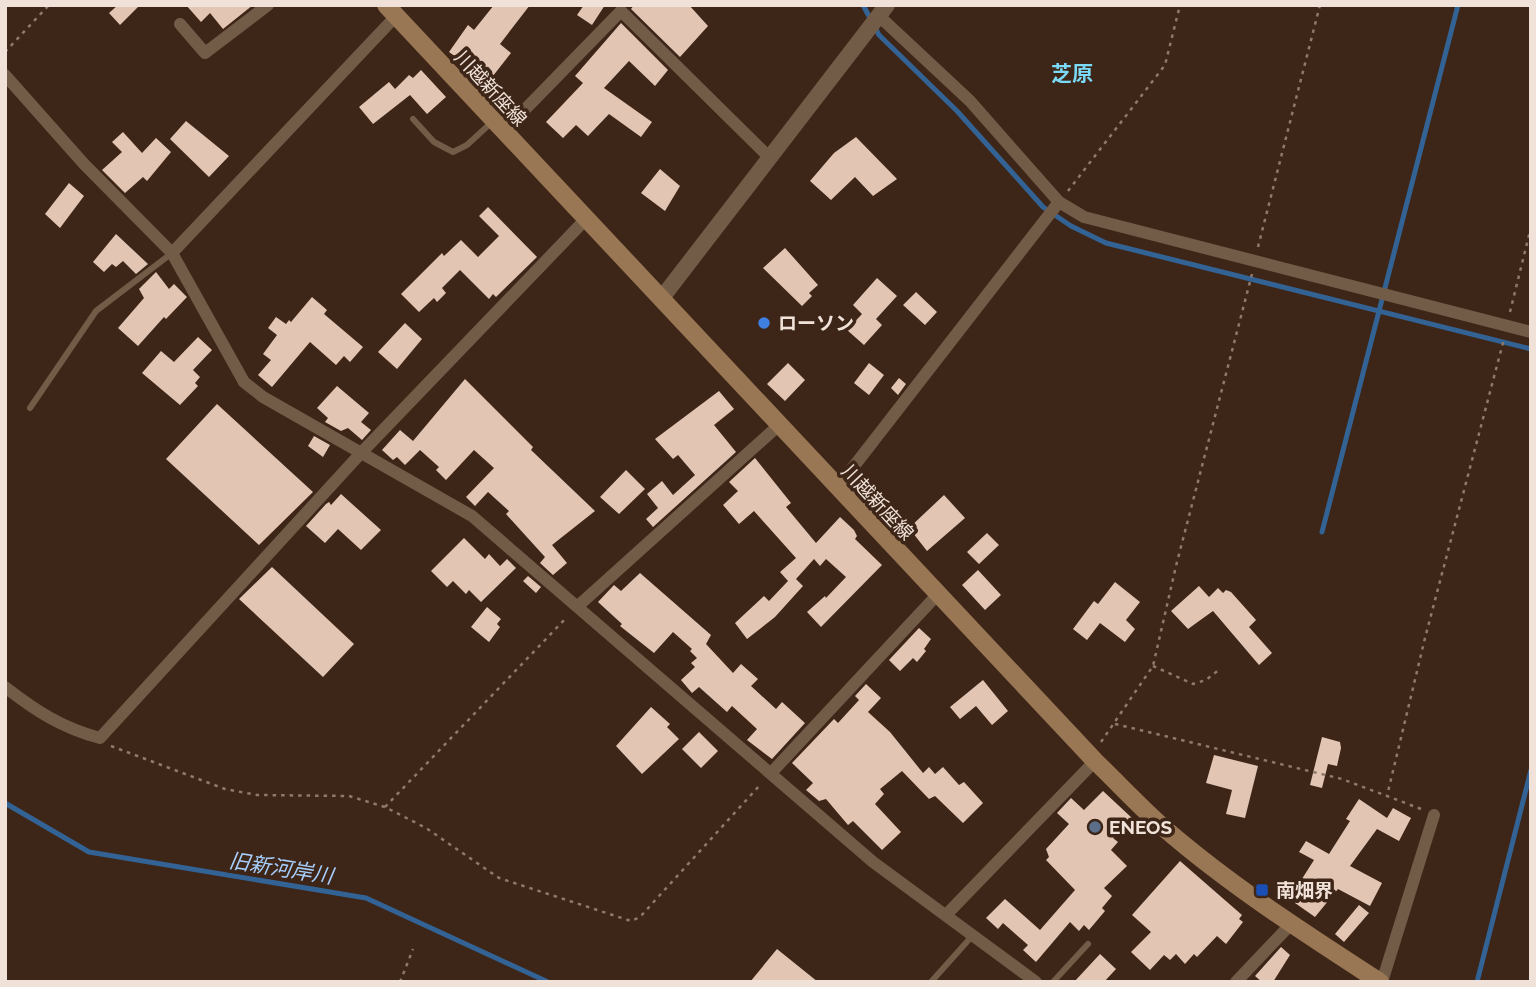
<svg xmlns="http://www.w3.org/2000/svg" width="1536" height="987" font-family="Raleway,'Noto Sans JP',sans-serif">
	<rect width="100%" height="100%" fill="#3d2618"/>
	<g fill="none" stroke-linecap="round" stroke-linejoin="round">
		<path stroke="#336395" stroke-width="5" d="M863 5 879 35 957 111 1043 207 1071 226 1106 243 1531 349
			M1322 532 1458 5
			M5 803 89 852 366 898 548 982
			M1477 982 1531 770"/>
	</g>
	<path fill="#e3c5b3" d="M118 5H140L120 25 109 13Z
		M186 5H253L223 29 210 13 201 22Z
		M494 5H530L500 44 511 53 489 81 449 52 468 25 474 30Z
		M584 5H605L592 25 577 15Z
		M634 5H689L708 26 680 57 631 9Z
		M621 23 668 70 655 86 629 61 604 88 652 122 641 137 609 114 588 136 576 125 563 138 546 122 583 83 575 76Z
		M421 70 446 97 427 114 410 95 373 124 359 107 389 82 395 89 409 75 413 78Z
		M186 121 229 156 209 177 170 139Z
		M123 132 142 153 156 138 171 152 147 181 143 177 125 193 102 170 122 152 112 142Z
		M856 137 897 179 873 196 855 177 831 200 810 181 834 153Z
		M660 169 680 186 665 211 641 193Z
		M69 183 84 196 60 228 45 214Z
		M488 207 537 257 496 297 493 294 489 299 460 270 442 288 446 293 437 302 434 298 419 312 401 294 442 253 444 256 461 240 478 257 499 236 479 216Z
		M116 234 148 264 136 274 123 261 116 267 112 264 104 272 93 262Z
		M785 248 818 285 809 293 812 296 802 306 763 268Z
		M156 272 169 289 174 284 187 297 166 319 164 317 138 346 118 328 144 298 139 289Z
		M877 278 897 296 876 319 882 325 864 345 847 330 862 314 853 305Z
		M916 292 937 312 925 325 903 305Z
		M312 297 327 310 324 314 363 347 350 362 344 356 336 365 310 342 272 387 258 375 271 360 263 354 277 335 268 328 276 317 286 324 289 320 291 322Z
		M405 323 422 339 397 369 378 352Z
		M198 337 212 350 193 370 200 377 195 383 198 386 180 405 142 373 161 351 174 362Z
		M788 363 805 380 785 401 767 384Z
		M869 363 884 375 869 395 854 383Z
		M899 378 906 384 898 395 891 388Z
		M465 379 533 447 531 450 595 511 552 545 567 563 553 575 540 563 545 557 506 514 509 511 488 492 475 506 466 497 494 468 474 450 446 480 436 470 439 467 420 450 405 465 397 457 393 460 382 450 400 430 413 441Z
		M337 386 369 413 361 422 371 430 362 440 348 428 341 431 325 422 328 418 317 408Z
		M719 391 734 409 714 425 736 452 653 527 646 519 658 508 647 494 662 481 673 495 695 475 678 455 673 459 655 439Z
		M217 404 313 492 259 545 166 459Z
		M314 436 330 445 323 457 308 446Z
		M755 458 791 503 786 507 816 543 840 517 854 530 857 536 855 539 882 565 821 627 807 612 825 596 826 598 846 577 826 559 820 566 814 559 796 579 803 586 775 617 747 639 735 623 764 596 769 601 788 581 780 572 796 558 754 511 739 524 723 505 738 491 729 482Z
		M626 470 645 489 619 514 600 497Z
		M341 494 381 530 361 550 338 529 325 543 306 526 326 504 329 502 331 505Z
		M944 495 965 518 927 551 909 528Z
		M987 533 999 545 979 564 967 552Z
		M464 538 485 559 489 554 500 566 507 559 516 568 481 602 469 590 466 594 453 581 447 587 431 571Z
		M272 567 354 644 323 677 239 599Z
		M978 570 1001 595 985 610 962 585Z
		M640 573 711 635 706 644 733 673 741 664 758 679 751 686 776 709 782 702 805 723 772 759 747 740 757 729 732 706 727 712 699 687 692 693 681 680 695 667 691 663 697 658 690 651 692 649 673 632 654 653 620 626 622 624 598 602 614 585 621 591Z
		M528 576 541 587 536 593 523 581Z
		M1115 582 1140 602 1126 620 1135 629 1125 642 1100 623 1087 640 1073 629 1094 601 1098 604Z
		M1199 586 1209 597 1218 588 1223 593 1226 590 1231 592 1256 620 1249 627 1272 653 1259 665 1213 611 1188 629 1171 611Z
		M487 607 501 619 497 624 500 627 489 642 471 627Z
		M919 628 931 639 924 649 926 651 917 662 913 658 900 671 889 660Z
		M983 680 1008 711 992 725 976 706 960 719 950 707Z
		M866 684 881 698 868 712 890 732 923 773 929 767 935 774 943 767 959 785 964 782 983 803 963 823 935 796 929 799 902 771 880 789 884 794 875 804 901 832 882 850 853 821 848 825 826 799 819 801 806 790 813 783 792 763 834 719 838 723 859 700 855 696Z
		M651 707 670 724 667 727 679 739 642 774 616 746Z
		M699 732 718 751 701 768 682 749Z
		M1322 737 1340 742 1341 748 1337 766 1328 764 1322 788 1310 785Z
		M1214 755 1258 766 1245 818 1226 814 1232 790 1206 783Z
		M1103 791 1132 818 1113 838 1118 842 1111 850 1127 866 1104 888 1112 896 1102 908 1105 911 1089 930 1084 925 1079 931 1070 922 1036 962 1023 950 1028 945 1003 923 998 929 986 918 1005 899 1040 930 1075 890 1046 860 1049 857 1046 849 1069 824 1057 813 1071 798 1084 810Z
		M1359 799 1387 818 1393 808 1411 818 1399 841 1377 829 1350 866 1382 883 1370 906 1338 889 1315 917 1295 903 1297 900 1291 896 1314 860 1299 852 1306 841 1329 854 1350 821 1346 819Z
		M1180 861 1242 915 1239 919 1243 922 1226 944 1217 936 1197 957 1194 954 1185 964 1176 954 1170 960 1164 955 1150 970 1131 952 1151 932 1132 915Z
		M1359 905 1369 913 1344 942 1335 934Z
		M1281 947 1290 955 1273 982H1262L1255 976Z
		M777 949 818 982H750Z
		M1100 954 1116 969 1104 982H1074Z"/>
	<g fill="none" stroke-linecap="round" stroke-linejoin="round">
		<path stroke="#8d796d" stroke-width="2.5" stroke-dasharray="3.5 5" stroke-linecap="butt" d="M5 52 49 5
			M1068 191 1165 65 1180 5
			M1258 247 1320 5
			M1510 312 1531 227
			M1153 666 1193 684 1206 680 1220 669
			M1115 724 1342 779 1387 796
			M1101 742 1153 666 1176 566 1252 274
			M111 746 225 789 257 795 349 796 385 807 426 828 499 878 631 921 640 917 760 785
			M385 807 567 617
			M1421 809 1387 796 1425 638 1504 339
			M5 981 6 982
			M400 982 413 949"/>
		<path stroke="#725c47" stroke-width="6" d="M413 119 434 142 453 152 467 145 492 122
			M30 408 96 311 172 253
			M931 982 973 935
			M1053 982 1088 944"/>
		<path stroke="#725c47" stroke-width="12" d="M879 16 970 101 1059 202 1084 217 1531 332
			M180 24 205 53 268 5
			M5 75 84 164 172 253 244 382 263 397 472 516 873 862 1036 982
			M503 132 621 11 769 157
			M172 253 396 16
			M837 488 1059 202
			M578 606 779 425
			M5 687C36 711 62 728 100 738L361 453 585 220
			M772 772 937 595
			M946 915 1095 761
			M1236 982 1291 924
			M1382 982 1434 815"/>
		<path stroke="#725c47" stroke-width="16" d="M661 299 887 5"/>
		<path stroke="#997754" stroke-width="18" d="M386 5 1095 761C1118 783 1140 807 1164 828 1231 886 1306 934 1380 982"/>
	</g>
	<circle fill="#3f7fe0" stroke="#3d2618" stroke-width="2.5" cx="764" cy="323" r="7"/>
	<circle fill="#5c6f8a" stroke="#3d2618" stroke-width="2.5" cx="1095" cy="827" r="7"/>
	<rect fill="#1a4fb4" stroke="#3d2618" stroke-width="2.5" x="1255" y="883" width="14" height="14" rx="3.5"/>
	<g text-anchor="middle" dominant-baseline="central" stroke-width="7" stroke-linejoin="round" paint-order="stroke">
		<g font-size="19" fill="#f1e2d9" stroke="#3d2618">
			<text transform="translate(491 88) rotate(47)">川越新座線</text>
			<text transform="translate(878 502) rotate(47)">川越新座線</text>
		</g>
		<g font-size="19" font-weight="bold" fill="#f1e2d9" stroke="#3d2618" text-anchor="start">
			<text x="778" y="323">ローソン</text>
			<text x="1109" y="827">ENEOS</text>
			<text x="1276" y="890">南畑界</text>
		</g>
		<g font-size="21" font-weight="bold" fill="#7adaf8" stroke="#3d2618">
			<text x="1072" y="73">芝原</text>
		</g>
		<g font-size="21" font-style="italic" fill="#a7cffc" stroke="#3d2618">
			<text transform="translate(281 868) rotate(9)">旧新河岸川</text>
		</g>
	</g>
	<rect width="1536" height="987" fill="none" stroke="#f1e2d9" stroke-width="14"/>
</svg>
